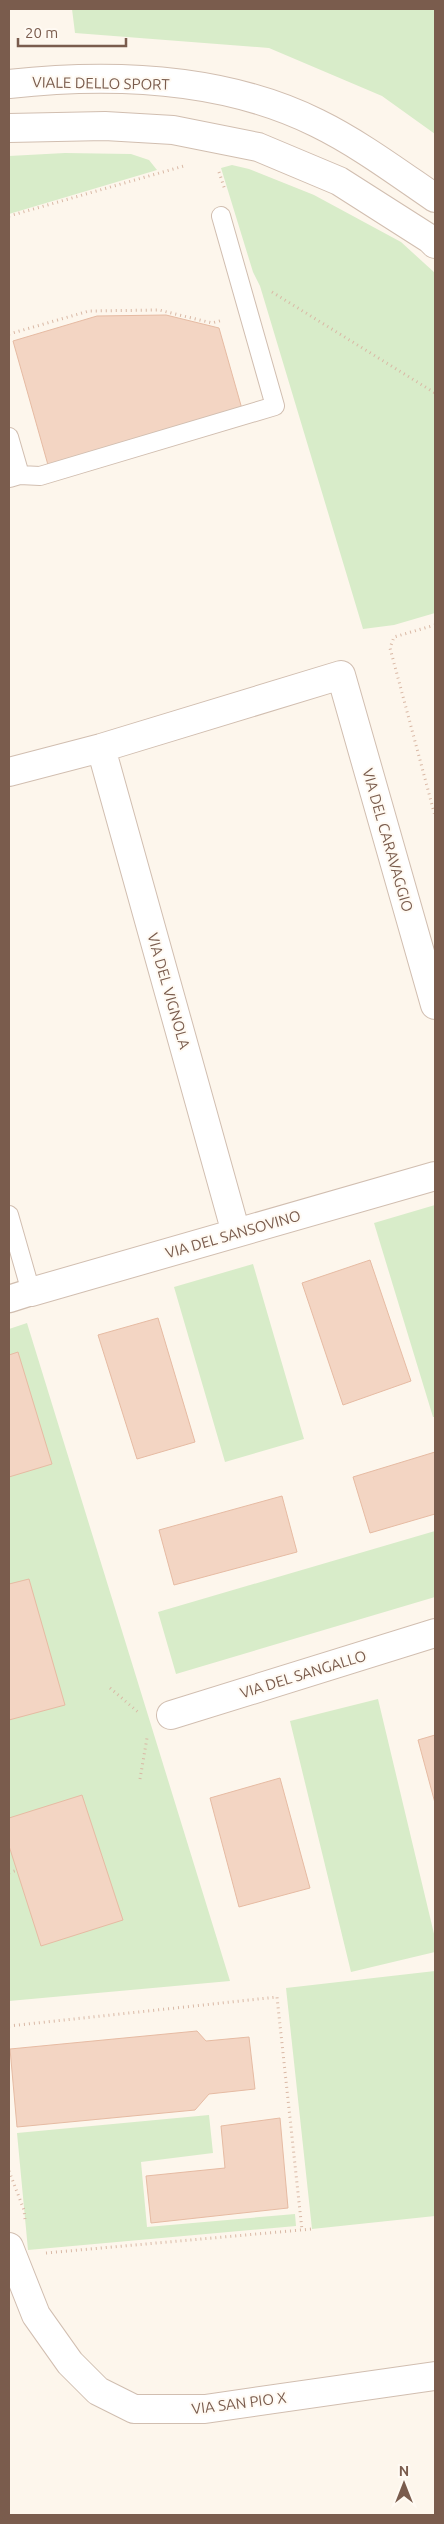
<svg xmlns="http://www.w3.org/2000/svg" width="444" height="2524" font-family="Ubuntu,sans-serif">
	<rect width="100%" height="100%" fill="#fdf6ec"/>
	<path fill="#d8ecc9" d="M72 9H435V134L382 96 269 48 75 33Z
		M65 153 131 154 149 160 157 170 9 214V156Z
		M232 165 249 169 314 195 401 242 435 273V613L394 625 363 629 260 286 253 272 221 168Z
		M435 1205V1417H433L374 1223Z
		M253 1264 304 1439 225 1462 174 1287Z
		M27 1323 230 1981 9 2001V1329Z
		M435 1531V1597L176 1674 158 1612Z
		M378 1699 435 1938V1952L351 1972 290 1721Z
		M435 1971V2216L312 2229 286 1988Z
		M209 2115 213 2153 141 2162 147 2227 295 2214 296 2226 28 2250 17 2133Z"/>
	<path fill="#f3d5c3" stroke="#e6bba3" d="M166 315 219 328 242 409 48 465 13 341 97 316Z
		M370 1260 411 1381 343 1405 302 1283Z
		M158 1318 195 1442 137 1459 98 1335Z
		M18 1352 52 1464 9 1477V1355Z
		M435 1452V1514L370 1533 353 1477Z
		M282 1496 297 1552 174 1585 159 1530Z
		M29 1579 65 1705 9 1720V1584Z
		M435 1735V1803L418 1740Z
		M280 1778 310 1888 239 1907 210 1798Z
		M82 1795 123 1920 41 1946 9 1846V1818Z
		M197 2031 206 2041 249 2037 255 2089 209 2094 195 2110 17 2127 10 2049Z
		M280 2118 288 2208 151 2223 146 2176 225 2168 221 2126Z"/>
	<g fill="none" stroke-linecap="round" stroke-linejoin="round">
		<g stroke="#d1beb0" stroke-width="20">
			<path id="service" d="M9 437 20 475 10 478
				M20 475 40 476 275 406 221 216
				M9 1215 31 1292"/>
		</g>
		<g stroke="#d1beb0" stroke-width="29">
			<path id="pedestrian" d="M9 1299 31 1292"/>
		</g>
		<g stroke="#d1beb0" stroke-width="30">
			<path id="minor" d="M101 748 236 1233
				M9 772 101 748 341 675 435 1005
				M31 1292 435 1176
				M171 1715 435 1633
				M9 2247 36 2315 70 2363 98 2391 134 2409H205L435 2376"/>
		</g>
		<g stroke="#d1beb0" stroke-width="30">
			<path id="tertiary" d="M9 84C110 73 224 77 317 123 358 143 397 172 435 198
				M9 128 105 126 173 130 258 147 339 181 430 239 435 244"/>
		</g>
		<path stroke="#d9b8a5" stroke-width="3" stroke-dasharray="1 4" stroke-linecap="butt" d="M219 172 225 190
			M9 216 184 166
			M272 292 435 393
			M9 334 89 311 159 310 212 323 223 320
			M435 625 394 637 390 648 435 816
			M110 1688 138 1712
			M140 1779 147 1738
			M9 1873 17 1870
			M9 2026 277 1997 302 2230
			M9 2171 24 2210 25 2219
			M46 2253 312 2229"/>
		<use href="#service" stroke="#fff" stroke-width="18"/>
		<use href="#pedestrian" stroke="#fff" stroke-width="26"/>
		<use href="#minor" stroke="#fff" stroke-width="28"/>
		<use href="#tertiary" stroke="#fff" stroke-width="28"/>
	</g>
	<g text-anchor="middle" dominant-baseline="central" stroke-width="4" stroke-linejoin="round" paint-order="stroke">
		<g font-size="15" fill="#7a5c4d" stroke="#fffaf3">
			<text transform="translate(101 83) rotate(1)">VIALE DELLO SPORT</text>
			<text transform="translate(388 840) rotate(74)">VIA DEL CARAVAGGIO</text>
			<text transform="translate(169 991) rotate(74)">VIA DEL VIGNOLA</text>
			<text transform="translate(233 1234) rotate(-16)">VIA DEL SANSOVINO</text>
			<text transform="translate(303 1674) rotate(-17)">VIA DEL SANGALLO</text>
			<text transform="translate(239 2403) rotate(-7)">VIA SAN PIO X</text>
		</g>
	</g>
	<rect width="444" height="2524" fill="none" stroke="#7a5c4d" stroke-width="20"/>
	<g transform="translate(404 2484)" stroke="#fffaf3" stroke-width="4" paint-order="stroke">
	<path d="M0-4L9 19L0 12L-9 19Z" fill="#7a5c4d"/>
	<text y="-8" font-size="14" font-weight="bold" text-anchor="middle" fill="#7a5c4d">N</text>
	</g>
	<path d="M18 38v8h108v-8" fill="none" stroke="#7a5c4d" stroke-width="2.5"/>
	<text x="25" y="38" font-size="15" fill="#7a5c4d" stroke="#fffaf3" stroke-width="4" paint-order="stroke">20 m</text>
</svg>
